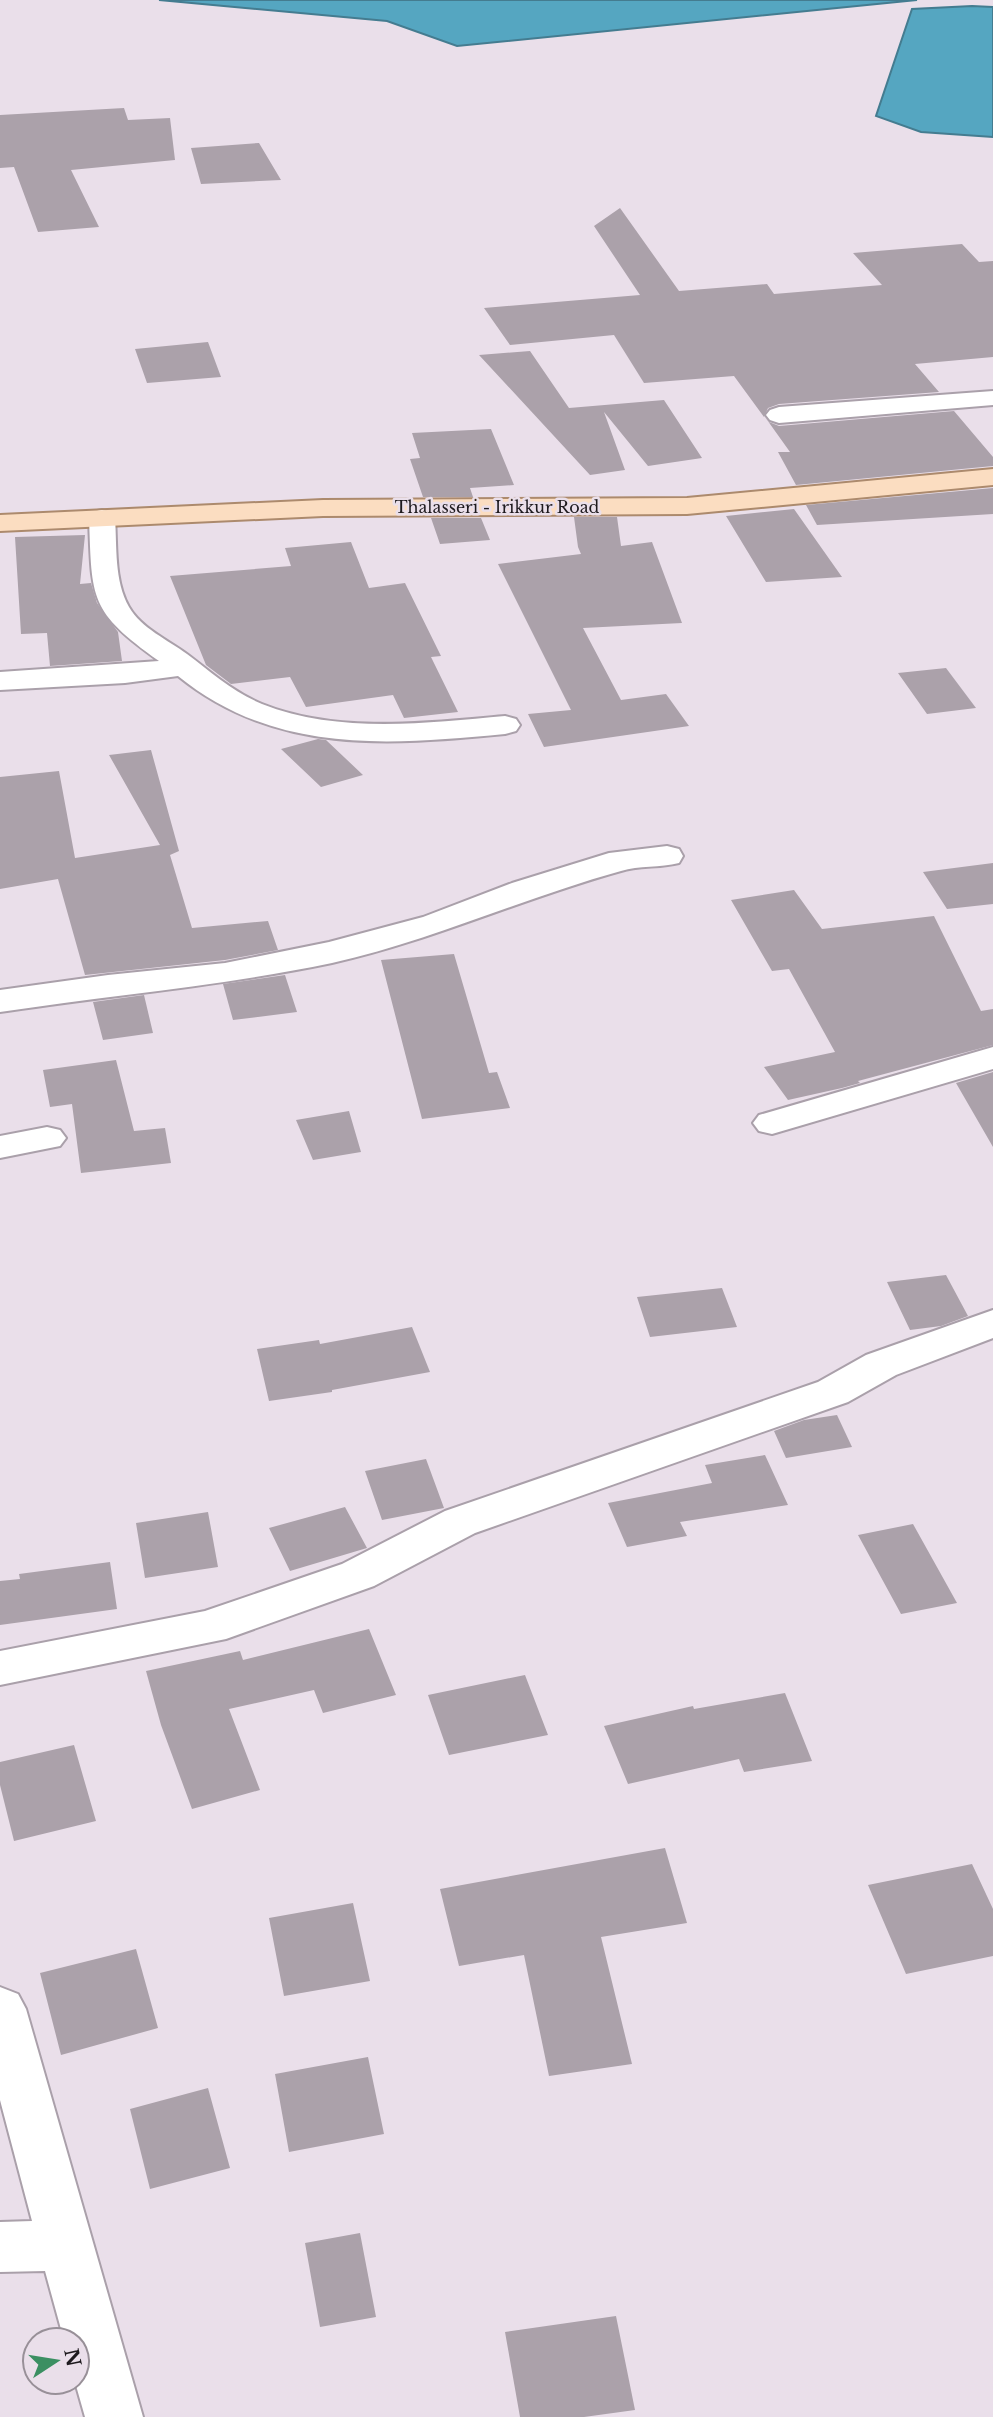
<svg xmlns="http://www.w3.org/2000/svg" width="993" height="2417" font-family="'Libre Baskerville',serif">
	<rect width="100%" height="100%" fill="#eadfea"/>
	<path fill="#55a6c1" stroke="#447c90" stroke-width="2" d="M159 0H917L457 46 387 21Z
		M972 6 993 7V137L921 132 876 116 912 9Z"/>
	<path fill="#aba1aa" d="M124 108 128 120 170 118 175 160 71 170 99 227 38 232 14 167 0 168V115Z
		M259 143 281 180 201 184 191 148Z
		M620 208 679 291 767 284 774 294 882 285 853 253 962 244 979 262 993 261V357L915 364 939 392 779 404 768 408 764 417 734 376 644 383 614 335 510 345 484 308 640 295 594 226Z
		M208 342 221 377 147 383 135 349Z
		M530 351 569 408 664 400 702 458 648 466 604 412 625 470 590 475 479 355Z
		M954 411 993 457V466L796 485 778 452H790L765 417 769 422 779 426Z
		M491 429 514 485 470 488 473 497H423L410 459 420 458 412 433Z
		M993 488V514L817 525 806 505Z
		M794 509 842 577 766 582 726 516Z
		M574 517H617L621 546 652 542 682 623 583 628 621 700 666 694 689 726 544 747 528 714 571 710 498 564 581 554 578 547Z
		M431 518H481L490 540 440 544Z
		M85 535 80 584 91 583 97 603 118 632 122 661 50 666 47 633 21 634 15 537Z
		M351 542 369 588 405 583 441 656 431 657 458 712 404 718 393 695 306 707 290 677 231 684 206 665 170 576 291 566 285 548Z
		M946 668 976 708 927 714 898 673Z
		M318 739 326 740 363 775 321 787 281 749Z
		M151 750 179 851 170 855 192 928 268 921 278 950 225 960 85 975 58 879 0 889V777L59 771 75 858 160 845 109 755Z
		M993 863V904L947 909 923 872Z
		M794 890 822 929 934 916 981 1011 993 1009V1045L858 1081 860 1083 842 1088 788 1100 764 1067 835 1052 789 969 772 971 731 900Z
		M454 954 489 1073 497 1072 510 1108 422 1119 381 960Z
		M285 975 297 1012 233 1020 223 984Z
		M144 995 153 1033 103 1040 93 1002Z
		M116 1060 134 1131 165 1128 171 1163 81 1173 72 1104 50 1107 43 1070Z
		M993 1072V1147L956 1083Z
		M349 1111 361 1152 313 1160 296 1120Z
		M946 1275 968 1316 941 1326 910 1330 887 1282Z
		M722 1288 737 1327 650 1337 637 1297Z
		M412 1327 430 1372 332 1390V1392L269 1401 257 1349 319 1340 320 1344Z
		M837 1415 852 1447 786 1458 774 1431 804 1420Z
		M765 1455 788 1505 680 1522 687 1536 627 1547 608 1503 712 1483 705 1465Z
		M426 1459 444 1508 382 1520 365 1471Z
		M345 1507 367 1548 290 1571 269 1528Z
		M208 1512 218 1567 145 1578 136 1523Z
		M913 1524 957 1603 901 1614 858 1535Z
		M110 1562 117 1609 0 1625V1581L20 1579 19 1574Z
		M369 1629 396 1695 323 1713 314 1690 229 1709 260 1790 192 1809 161 1725 146 1671 240 1651 243 1660Z
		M525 1675 548 1735 449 1755 428 1695Z
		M785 1693 812 1761 744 1772 739 1759 628 1784 604 1726 693 1706 694 1709Z
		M74 1745 96 1821 14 1841 0 1785V1762Z
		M665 1848 687 1923 601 1937 632 2064 549 2076 524 1955 459 1966 440 1889Z
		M972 1864 993 1909V1956L906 1974 868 1885Z
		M353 1903 370 1981 284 1996 269 1918Z
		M136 1949 158 2028 61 2055 40 1973Z
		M368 2057 384 2134 289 2152 275 2074Z
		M208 2088 230 2168 150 2189 130 2109Z
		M360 2233 376 2317 320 2327 305 2243Z
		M616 2316 635 2410 584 2417H520L505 2332Z"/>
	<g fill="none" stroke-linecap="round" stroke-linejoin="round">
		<g stroke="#aaa0aa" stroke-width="4">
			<path id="minor" d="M993 391V405L779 423 770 420 766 415 770 410 779 407Z
				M102 510 112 512 115 518C117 546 114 581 129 607 141 628 168 640 187 654 211 672 233 692 262 704 337 734 427 723 505 716L516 719 520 725 516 731 505 734C388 745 275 755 178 676L125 683 0 690V672L159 661C89 611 92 600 89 518L92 512Z
				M667 846 679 849 683 856 679 863C660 868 639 865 621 871 523 898 431 941 332 963 222 986 111 995 0 1012V990L108 975 225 963 329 942 423 917 512 883 609 853Z
				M993 1047V1069L772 1134 759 1131 753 1123 759 1115Z
				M47 1127 60 1130 66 1138 60 1146 0 1158V1136Z
				M993 1310V1338L896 1375 848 1402 475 1533 374 1586 226 1639 0 1685V1651L205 1611 342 1564 445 1511 818 1382 866 1355Z
				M0 1987 18 1994 26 2009 143 2417H85L75 2382 77 2340H64L45 2271 0 2272V2222L32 2221 0 2100Z"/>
		</g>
		<g stroke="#ac8a6d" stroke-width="4">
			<path id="major" d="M993 469V485L687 514 323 516 0 531V515L323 500 687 498Z"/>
		</g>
		<use href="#minor" fill="#fff" fill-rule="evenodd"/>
		<use href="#major" fill="#fbddc1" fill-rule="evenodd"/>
	</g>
	<g text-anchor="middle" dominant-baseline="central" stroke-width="5" stroke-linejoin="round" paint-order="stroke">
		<g font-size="16" fill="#1e1a1e" stroke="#eadfea">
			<text x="497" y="507">Thalasseri - Irikkur Road</text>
		</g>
	</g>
	<g transform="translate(56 2361) rotate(78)"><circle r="33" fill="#eadfea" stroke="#989098" stroke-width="2"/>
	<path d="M0-5L12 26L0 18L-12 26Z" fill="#3b8f62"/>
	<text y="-10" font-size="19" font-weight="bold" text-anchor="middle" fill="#1e1a1e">N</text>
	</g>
</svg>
